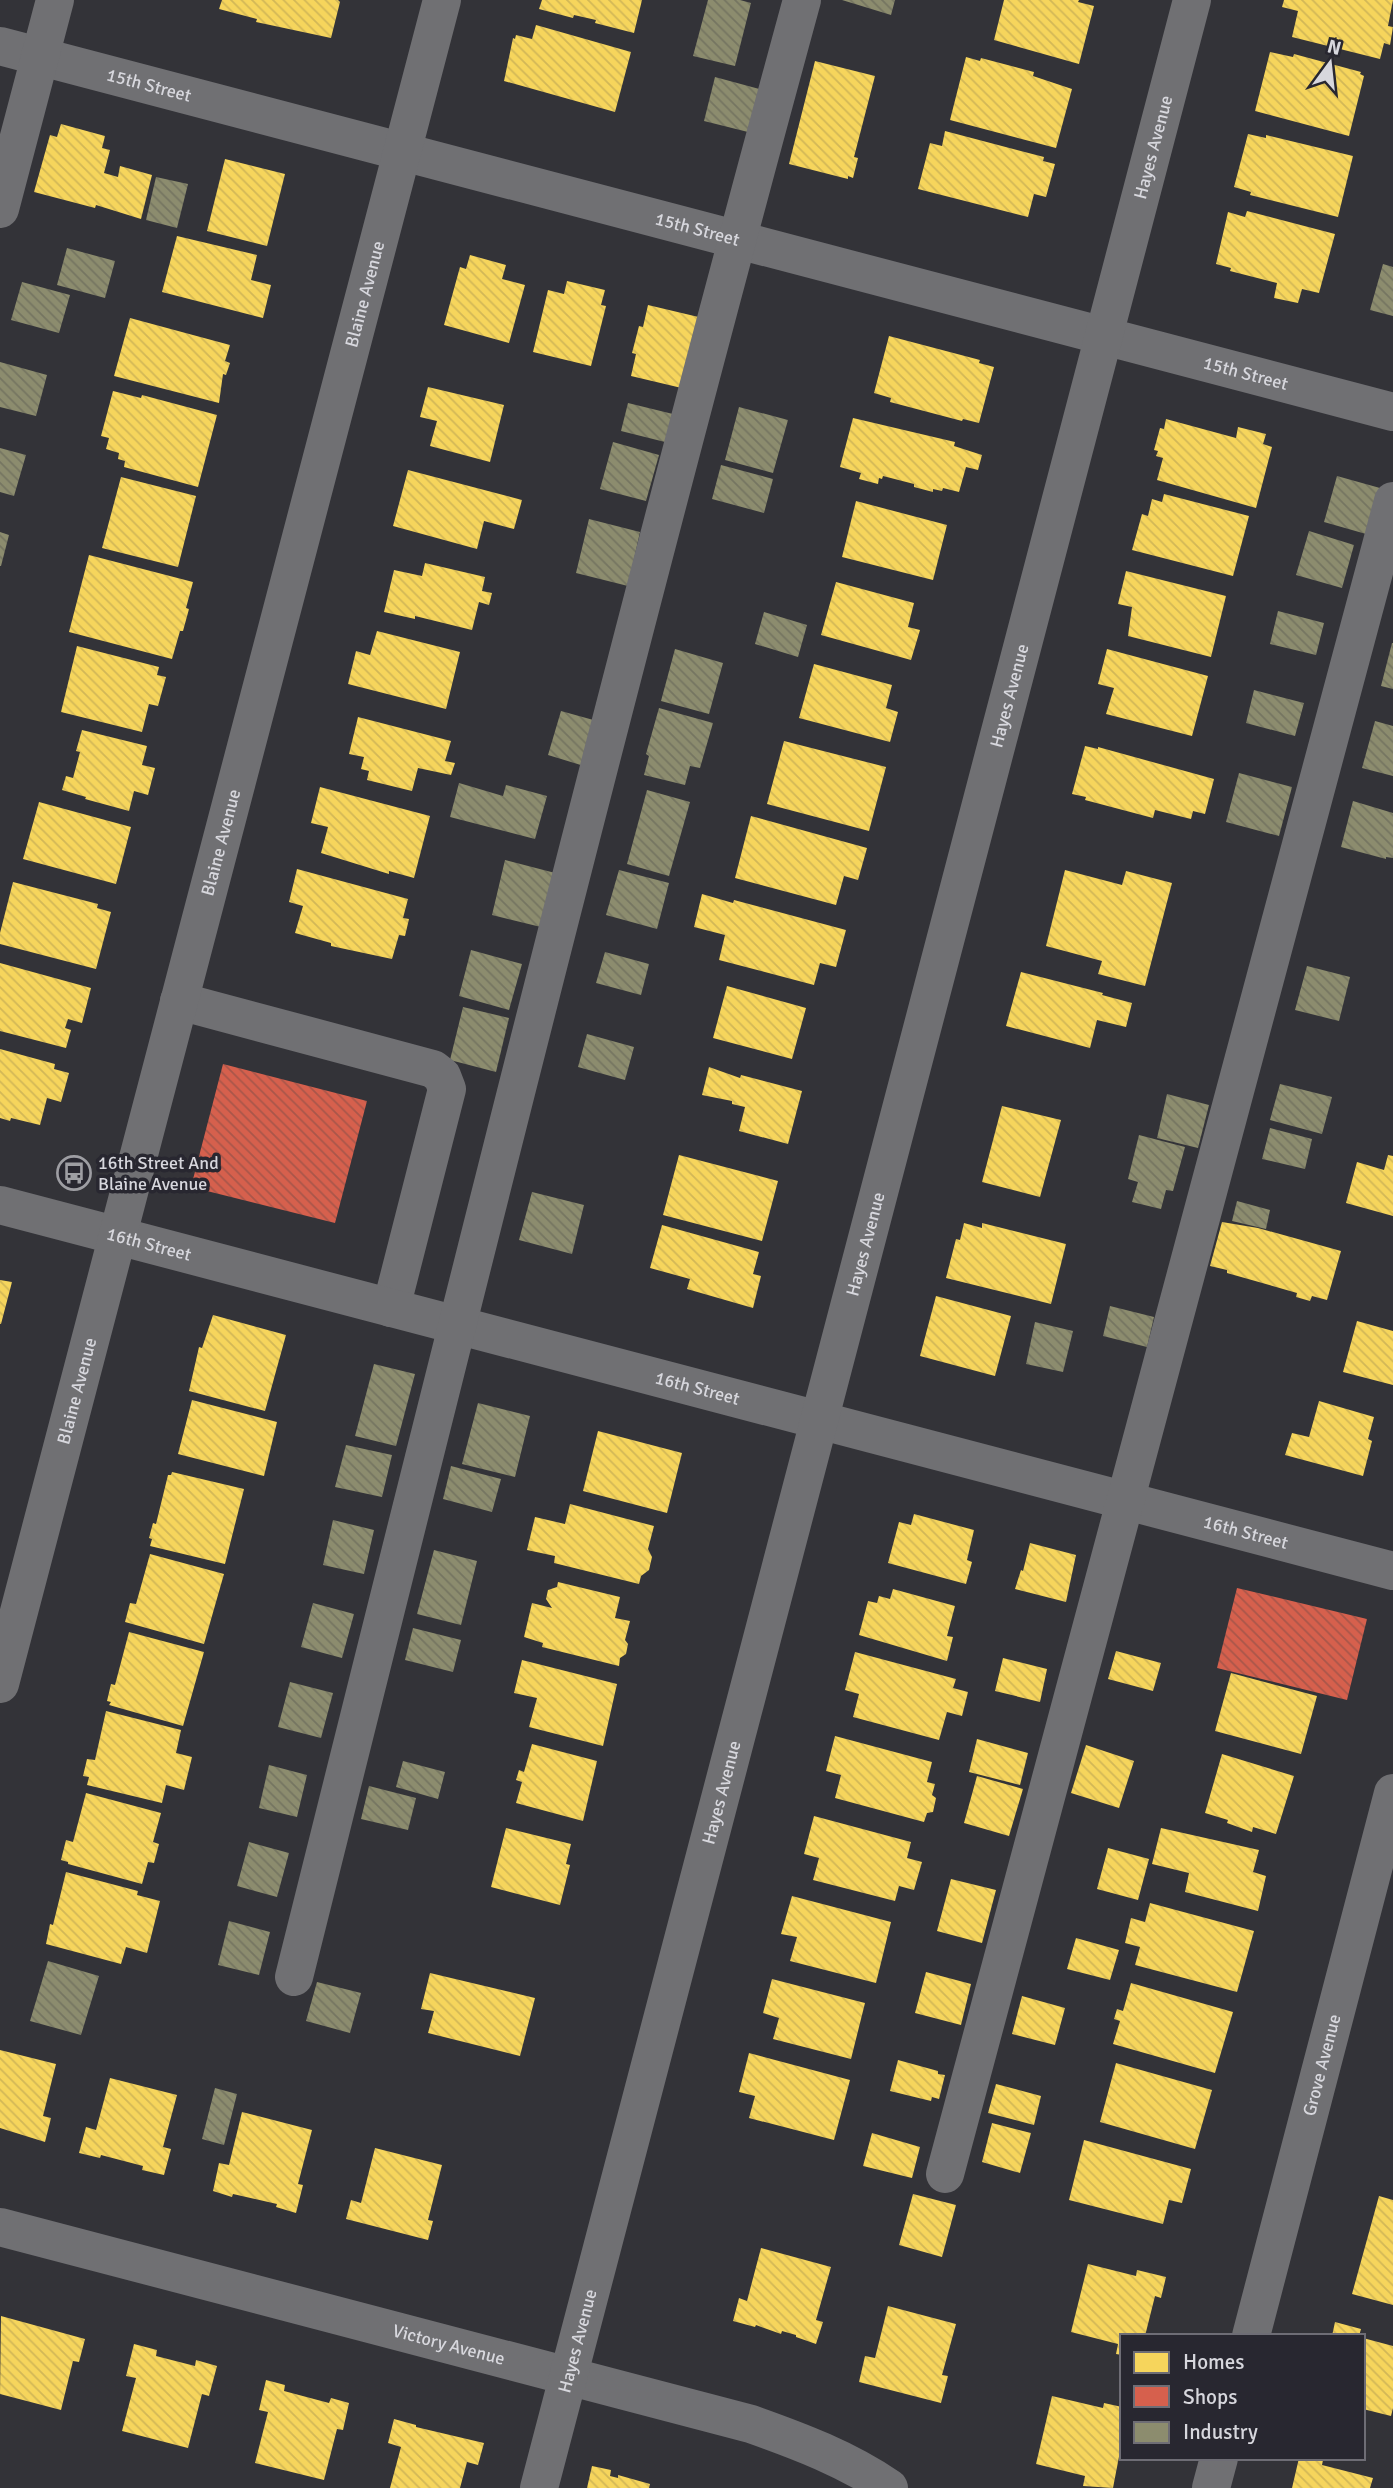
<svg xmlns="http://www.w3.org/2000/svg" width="1393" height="2488" font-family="Signika,sans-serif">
	<defs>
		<pattern id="homes-back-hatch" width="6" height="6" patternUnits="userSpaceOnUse" patternTransform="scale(1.75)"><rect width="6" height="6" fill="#f6d55c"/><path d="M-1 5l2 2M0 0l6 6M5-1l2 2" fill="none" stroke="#d2b757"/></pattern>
		<pattern id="shops-back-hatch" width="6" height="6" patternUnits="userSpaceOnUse" patternTransform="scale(1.75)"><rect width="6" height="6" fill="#d6604d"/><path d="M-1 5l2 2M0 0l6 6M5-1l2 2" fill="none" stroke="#a9564a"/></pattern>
		<pattern id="industry-back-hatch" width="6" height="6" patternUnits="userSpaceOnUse" patternTransform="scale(1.75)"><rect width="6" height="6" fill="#8c8c6e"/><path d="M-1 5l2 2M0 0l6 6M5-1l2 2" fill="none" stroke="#757561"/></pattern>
	</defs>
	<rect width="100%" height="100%" fill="#333338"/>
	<path fill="url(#homes-back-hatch)" d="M222 0H338L340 2 331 38 256 22 257 19 219 9Z
		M542 0H642L634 33 595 23 596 20 574 15 573 18 539 9Z
		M1004 0H1079L1078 2 1094 6 1079 64 994 40Z
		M1284 0H1393L1388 26 1393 27 1390 45 1384 43 1380 59 1292 37 1298 11 1282 7Z
		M536 25 631 52 615 112 504 81 513 38 515 39 516 35 532 39Z
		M1270 52 1293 57 1294 54 1361 72 1360 74 1364 76 1349 136 1255 111Z
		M966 57 980 61 981 58 1034 72 1033 76 1072 89 1056 148 950 120Z
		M815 61 875 76 854 157 858 158 853 178 848 176V179L789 164Z
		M61 124 105 136 102 148 110 150 104 173 118 177 120 166 152 175 141 219 96 205 95 208 34 192 50 135 57 137Z
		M945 131 1044 157 1043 161 1055 164 1046 197 1034 194 1028 217 918 189 930 143 942 146Z
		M1248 134 1266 138V135L1353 156 1338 217 1250 195 1251 192 1234 187Z
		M225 159 285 174 267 246 207 231Z
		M1247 211 1335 234 1319 293 1302 289 1298 303 1274 298 1277 283 1230 271 1231 268 1216 264 1228 212 1245 217Z
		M177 236 257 255 251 280 271 285 263 318 162 292Z
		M470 255 506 265 502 279 525 285 509 343 444 325 460 267 466 269Z
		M567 281 605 290 601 305 606 306 591 366 533 352 548 290 564 294Z
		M648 305 707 319 690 390 631 376 636 354 632 353 639 326 643 327Z
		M130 318 230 345 225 361 230 363 226 375 223 374 219 403 114 376Z
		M889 336 980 360 979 363 994 367 979 423 963 419 962 421 890 402 891 398 874 393Z
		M428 387 504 405 490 462 430 446 437 421 420 417Z
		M113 391 141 398 142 395 217 415 198 487 124 467 125 461 118 459 119 453 106 449 109 438 101 436Z
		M853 418 955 442 954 446 982 455 978 470 966 467 959 492 943 488 942 491 933 489V492L914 487V484L883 476 882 479 879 478 878 484 859 479 861 473 840 467Z
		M1166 419 1236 438 1238 427 1266 434 1263 444 1272 447 1256 508 1157 480 1163 458 1156 456 1158 451 1154 450 1160 428 1164 429Z
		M408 470 522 500 514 529 484 521 477 549 393 526Z
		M121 477 196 496 178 567 102 548Z
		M1164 494 1249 516 1233 576 1132 550 1142 514 1148 516 1152 499 1162 502Z
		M856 501 947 525 933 580 842 557Z
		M89 555 193 582 186 608 189 609 183 631H180L172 659 69 632Z
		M425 563 485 577 482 591 492 593 489 605 479 602 472 630 415 616V619L384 612 394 570 422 576Z
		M1126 571 1226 596 1211 657 1128 636 1132 607 1118 604Z
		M836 582 914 603 908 627 920 630 911 660 821 635Z
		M377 631 460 652 446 709 348 684 356 651 370 655Z
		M77 646 159 667 157 675 166 677 158 706 149 704 142 732 61 712Z
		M1107 649 1208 676 1192 736 1106 714 1114 688 1098 684Z
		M814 664 892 685 886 708 898 712 890 742 799 718Z
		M358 717 451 741 445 761 455 763 451 775 418 768 412 791 367 780 369 771 361 769 364 757 349 754Z
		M82 730 147 746 142 765 155 768 148 795 134 791 129 811 85 799 86 797 62 790 66 776 73 778 80 752 76 751Z
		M784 741 886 767 869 831 767 804Z
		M1085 746 1098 749V747L1214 779 1205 814 1193 811 1191 819 1155 810 1153 818 1085 800 1086 797 1072 794Z
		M320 787 430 816 414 878 389 871V874L321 853 328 827 311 823Z
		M39 802 131 827 116 884 23 859Z
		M751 816 867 848 858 880 844 876 836 905 735 878Z
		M297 869 408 899 403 918 409 919 405 936 399 935 392 959 331 946V943L295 933 303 906 289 902Z
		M1065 870 1122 885 1126 871 1172 883 1145 986 1098 974 1102 961 1046 946Z
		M13 882 98 904 97 908 111 912 96 969 0 944V933Z
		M702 894 733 903 734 900 846 930 836 967 820 963 814 985 719 960 725 935 694 927Z
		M0 963 91 988 82 1023 68 1019 65 1028 71 1030 66 1048 0 1031Z
		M1021 972 1103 993 1102 995 1132 1003 1126 1027 1097 1020 1090 1048 1006 1026Z
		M727 986 806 1008 792 1059 713 1038Z
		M0 1049 55 1064 54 1069 69 1073 61 1102 47 1098 40 1125 11 1118 10 1121 0 1118Z
		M709 1067 740 1078 741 1075 802 1091 788 1144 739 1131 745 1107 732 1104V1101L702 1095Z
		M1002 1106 1061 1120 1040 1197 982 1182Z
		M679 1155 778 1181 762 1241 663 1215Z
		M1388 1155 1393 1156V1216L1346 1203 1357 1162 1384 1170Z
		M1222 1222 1258 1228 1341 1251 1327 1300 1312 1296 1310 1301 1296 1297 1297 1293 1227 1273V1270L1210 1266Z
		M964 1223 982 1228V1223L1066 1244 1051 1304 946 1278 956 1239 960 1240Z
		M662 1225 759 1252 753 1274 761 1276 753 1308 687 1289 690 1279 650 1268Z
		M0 1280 12 1282 1 1324H0Z
		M936 1296 1011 1316 995 1376 920 1356Z
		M213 1315 286 1335 265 1411 189 1391 199 1347 202 1348Z
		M1357 1321 1393 1331V1385L1343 1372Z
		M192 1400 277 1422 264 1476 178 1454Z
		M1319 1401 1374 1417 1368 1439 1372 1441 1363 1476 1285 1455 1292 1433 1309 1437Z
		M598 1431 682 1453 667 1513 583 1491Z
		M172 1472 244 1489 225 1564 150 1546 152 1539 149 1538 153 1523 156 1524 168 1475H171Z
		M570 1504 654 1526 648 1549 652 1557 649 1570 641 1576 639 1584 554 1563 555 1556 527 1550 535 1517 565 1524Z
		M914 1514 974 1530 967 1560 972 1562 966 1584 888 1563 899 1522 911 1525Z
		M1030 1543 1076 1555 1066 1602 1015 1589 1021 1570 1023 1571Z
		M150 1554 224 1574 204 1644 125 1622 130 1603 136 1604Z
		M558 1582 620 1597 615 1618 630 1621 625 1640 628 1644 626 1654 620 1658 619 1666 542 1647 543 1643 524 1637 532 1603 552 1608 546 1599 548 1590 557 1587Z
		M893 1589 955 1606 947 1636 953 1637 947 1661 859 1635 868 1601 877 1603 879 1596 890 1599Z
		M129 1632 204 1652 183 1726 109 1705 111 1702 107 1701 111 1684 115 1685Z
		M1116 1651 1161 1663 1153 1691 1108 1679Z
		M855 1652 956 1679 953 1688 968 1692 962 1716 947 1712 939 1740 853 1717 859 1694 845 1690Z
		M1003 1658 1047 1669 1040 1702 995 1691Z
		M522 1660 617 1684 603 1746 529 1727 537 1698 514 1693Z
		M1231 1673 1317 1696 1301 1754 1215 1731Z
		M106 1711 181 1730 176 1753 192 1757 184 1790 166 1785 162 1803 87 1785 89 1777 83 1776 87 1759 95 1760Z
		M835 1736 932 1762 927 1782 935 1784 932 1795 936 1798 933 1812 927 1813 924 1822 835 1798 841 1775 826 1771Z
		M977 1739 1028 1753 1020 1785 969 1772Z
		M532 1744 597 1761 583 1821 516 1803 522 1782 516 1780 519 1770 524 1772Z
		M1086 1745 1134 1761 1119 1808 1071 1793Z
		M1222 1754 1294 1776 1276 1834 1253 1827 1252 1832 1227 1823 1228 1820 1205 1813Z
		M977 1776 1023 1789 1009 1836 964 1823Z
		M86 1793 161 1813 153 1842 159 1844 154 1863 148 1862 142 1884 68 1864V1862L61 1860 66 1840 73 1842Z
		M814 1816 911 1842 907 1858 922 1862 914 1890 899 1886 895 1901 813 1880 819 1858 804 1854Z
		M506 1828 571 1844 566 1864 570 1865 560 1905 491 1887Z
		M1161 1828 1259 1850 1253 1872 1266 1876 1258 1911 1185 1892 1189 1873 1152 1864Z
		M1108 1848 1149 1859 1138 1900 1097 1889Z
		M66 1872 138 1891 137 1895 160 1901 147 1953 126 1947 121 1964 46 1944 50 1924 53 1925Z
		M951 1879 996 1890 982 1943 937 1931Z
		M792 1896 891 1922 876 1983 790 1961 797 1937 781 1934Z
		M1150 1903 1254 1931 1237 1992 1135 1965 1140 1947 1125 1943 1131 1918 1145 1922Z
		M1076 1938 1119 1950 1110 1980 1067 1969Z
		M926 1972 971 1984 961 2025 915 2013Z
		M430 1973 535 1998 520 2056 428 2033 434 2011 421 2009Z
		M772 1979 865 2003 851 2059 773 2039 779 2018 763 2013Z
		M1131 1983 1233 2012 1215 2073 1113 2044 1120 2021 1114 2019 1117 2009 1123 2011Z
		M1022 1996 1065 2008 1055 2045 1012 2034Z
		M0 2050 56 2064 43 2116 51 2118 45 2142 0 2128Z
		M749 2053 850 2080 834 2140 749 2118 755 2096 739 2092Z
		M898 2060 938 2071V2074L945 2075 939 2099 932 2097 931 2101 890 2091Z
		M1116 2063 1212 2090 1195 2149 1100 2122Z
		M110 2078 177 2095 163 2147 171 2149 164 2175 142 2170 143 2166 101 2155 100 2158 79 2153 86 2127 96 2130Z
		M996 2084 1041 2096 1034 2125 988 2113Z
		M242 2112 312 2130 298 2184 303 2185 296 2213 276 2207 277 2204 233 2194 232 2197 213 2191 219 2163 229 2165Z
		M992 2123 1031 2133 1020 2173 982 2162Z
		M872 2133 920 2147 912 2178 863 2166Z
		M1084 2140 1191 2169 1182 2203 1169 2200 1163 2224 1069 2200Z
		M375 2148 442 2165 428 2220 433 2221 428 2240 346 2219 351 2200 361 2203Z
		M913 2194 956 2205 942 2257 899 2245Z
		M1379 2196 1393 2200V2305L1352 2294Z
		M761 2248 831 2267 816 2320 823 2322 816 2344 796 2337V2335L782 2331 781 2334 756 2325 755 2327 733 2321 739 2298 747 2301Z
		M1088 2264 1136 2276 1137 2270 1166 2277 1161 2298 1155 2296 1145 2336H1122V2355L1116 2354 1118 2344 1071 2332Z
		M888 2306 956 2324 942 2375 948 2376 941 2403 859 2382 865 2356 875 2358Z
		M1 2316 85 2339 79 2362 73 2361 61 2410 0 2394Z
		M1335 2322 1361 2329 1359 2336H1332Z
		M1363 2338 1393 2346V2408L1391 2416 1363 2409Z
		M134 2344 157 2350 156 2356 195 2366 196 2360 217 2366 209 2396 202 2394 188 2448 122 2431 136 2378 126 2376Z
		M266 2380 285 2385 284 2391 329 2403 331 2398 349 2403 343 2430 337 2429 324 2480 255 2463 268 2412 259 2410Z
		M1052 2396 1103 2408 1104 2403 1122 2407V2441L1113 2488 1083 2486 1085 2476 1036 2464Z
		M394 2419 416 2425V2427L484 2443 478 2465 467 2462 460 2488H390L401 2447 388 2443Z
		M1299 2458H1317L1323 2460 1322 2465 1373 2478 1370 2488H1292Z
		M592 2466 611 2470 610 2476 618 2478V2475L650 2484 649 2488H587Z"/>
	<path fill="url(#shops-back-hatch)" d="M223 1064 367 1101 335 1223 191 1187Z
		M1237 1588 1367 1619 1347 1700 1217 1668Z"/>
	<path fill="url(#industry-back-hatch)" d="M708 0H740L751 3 735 66 693 56Z
		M842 0H895L891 15Z
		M715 77 763 90 752 133 704 121Z
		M156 177 188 184 177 228 146 220Z
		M67 248 115 261 105 298 57 285Z
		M1383 264 1393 267V316L1370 310Z
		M22 282 70 295 59 333 11 320Z
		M0 362 47 375 36 416 0 407Z
		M628 403 677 415 669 443 621 431Z
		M739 407 788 420 773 473 725 460Z
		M613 442 659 455 646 501 600 489Z
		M0 448 26 455 14 496 0 492Z
		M721 465 773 479 764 513 712 499Z
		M1337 476 1380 488 1366 534 1324 522Z
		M589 519 640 532 628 586 576 573Z
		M1309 531 1354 545 1342 588 1296 575Z
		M0 532 9 535 1 566H0Z
		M1278 611 1324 623 1316 655 1270 644Z
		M764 612 807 625 798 657 755 644Z
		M1392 643H1393V689L1381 686Z
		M675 649 723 663 709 714 661 701Z
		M1254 690 1304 703 1295 736 1246 723Z
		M659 708 713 723 700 768 690 766 685 785 644 775 649 756 646 754Z
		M561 711 597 721 584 766 548 755Z
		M1375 721 1393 726V776L1362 768Z
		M1239 773 1292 787 1279 836 1226 822Z
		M459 783 503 796 506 785 547 796 535 839 450 817Z
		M647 790 690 802 669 876 627 864Z
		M1353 801 1393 813V858L1386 857V859L1341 847Z
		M505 860 559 874 545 928 492 915Z
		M619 870 669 883 657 929 606 915Z
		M471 950 522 964 509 1010 459 996Z
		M605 952 649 964 641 995 596 983Z
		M1307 966 1350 977 1339 1021 1295 1010Z
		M463 1007 509 1018 496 1072 450 1060Z
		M587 1034 634 1047 625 1080 578 1067Z
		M1280 1084 1332 1097 1322 1134 1270 1120Z
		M1167 1094 1209 1105 1198 1148 1157 1138Z
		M1270 1128 1312 1139 1305 1169 1262 1159Z
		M1139 1135 1185 1147 1173 1191 1166 1190 1161 1209 1132 1202 1138 1182 1128 1179Z
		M532 1192 584 1205 572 1254 519 1240Z
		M1237 1201 1270 1210 1266 1229 1232 1221Z
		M1110 1306 1154 1317 1147 1347 1103 1336Z
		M1035 1322 1073 1331 1063 1372 1026 1364Z
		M374 1364 415 1374 396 1446 355 1436Z
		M478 1403 530 1416 515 1477 462 1464Z
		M346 1445 392 1455 382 1497 335 1487Z
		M451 1466 501 1479 492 1512 443 1499Z
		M333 1520 374 1530 364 1574 323 1565Z
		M434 1550 477 1561 461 1625 417 1614Z
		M313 1603 354 1614 342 1658 301 1647Z
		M413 1628 461 1640 453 1672 405 1660Z
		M290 1682 333 1693 321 1738 278 1727Z
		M403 1761 445 1772 438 1799 396 1787Z
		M269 1765 307 1775 297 1817 259 1808Z
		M369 1786 416 1798 408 1830 361 1819Z
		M249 1842 289 1853 277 1897 237 1886Z
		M229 1921 270 1932 259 1975 218 1965Z
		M48 1961 99 1976 81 2035 30 2021Z
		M317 1982 361 1993 350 2033 306 2021Z
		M215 2088 237 2094 224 2145 202 2139Z"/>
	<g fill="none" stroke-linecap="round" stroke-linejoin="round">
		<g stroke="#707073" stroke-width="38">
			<path id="s1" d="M0 46 1393 412"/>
			<path d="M0 209 55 0"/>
			<path d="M179 1001 433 1069 442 1076 447 1089 391 1308"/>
			<path id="s2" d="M0 1205 1393 1571"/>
			<path id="s3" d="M0 1684 442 0"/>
			<path d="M294 1977C459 1317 623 656 802 0"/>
			<path d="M945 2174 1393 501"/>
			<path id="s4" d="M0 2227 751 2424C799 2441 847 2459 889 2488"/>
			<path id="s5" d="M1251 2336 1393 1793"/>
			<path id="s6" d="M539 2488 1192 0"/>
			<path d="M1211 2488 1219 2458"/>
		</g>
	</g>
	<defs>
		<g id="bus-ring" transform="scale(1.75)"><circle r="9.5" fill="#282730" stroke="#9e9ea3" stroke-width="1.5"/><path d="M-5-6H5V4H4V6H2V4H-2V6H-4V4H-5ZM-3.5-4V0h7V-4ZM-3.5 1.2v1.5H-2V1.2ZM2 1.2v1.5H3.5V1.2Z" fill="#9e9ea3"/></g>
	</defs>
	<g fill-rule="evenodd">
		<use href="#bus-ring" x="74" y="1173"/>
	</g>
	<g text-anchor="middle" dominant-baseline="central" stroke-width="7" stroke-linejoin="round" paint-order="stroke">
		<g font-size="18" fill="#d7d7dd" stroke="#282730">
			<text stroke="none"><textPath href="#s1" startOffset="154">15th Street</textPath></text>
			<text stroke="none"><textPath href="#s6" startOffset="2420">Hayes Avenue</textPath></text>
			<text stroke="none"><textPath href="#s1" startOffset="721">15th Street</textPath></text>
			<text stroke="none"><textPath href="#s3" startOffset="1437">Blaine Avenue</textPath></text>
			<text stroke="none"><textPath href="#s1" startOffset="1288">15th Street</textPath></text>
			<text stroke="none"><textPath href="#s6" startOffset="1853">Hayes Avenue</textPath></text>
			<text stroke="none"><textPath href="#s3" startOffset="870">Blaine Avenue</textPath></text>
			<text stroke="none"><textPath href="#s2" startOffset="154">16th Street</textPath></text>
			<text stroke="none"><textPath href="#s6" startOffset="1286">Hayes Avenue</textPath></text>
			<text stroke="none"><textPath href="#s2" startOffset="721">16th Street</textPath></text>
			<text stroke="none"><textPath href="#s3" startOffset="303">Blaine Avenue</textPath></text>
			<text stroke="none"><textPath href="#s2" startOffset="1288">16th Street</textPath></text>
			<text stroke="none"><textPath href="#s6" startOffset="719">Hayes Avenue</textPath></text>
			<text stroke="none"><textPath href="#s5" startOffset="280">Grove Avenue</textPath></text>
			<text stroke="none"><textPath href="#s6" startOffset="152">Hayes Avenue</textPath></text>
			<text stroke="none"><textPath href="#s4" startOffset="464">Victory Avenue</textPath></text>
		</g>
		<g font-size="18" fill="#d7d7dd" stroke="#282730" text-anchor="start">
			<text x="98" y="1163">16th Street And<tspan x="98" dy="21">Blaine Avenue</tspan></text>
		</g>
	</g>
	<rect x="1120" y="2334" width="245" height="126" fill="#282730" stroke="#6e6d75" stroke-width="2"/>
	<rect x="1134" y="2352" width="35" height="21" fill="#f6d55c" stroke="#6e6d75" stroke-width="2"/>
	<text x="1183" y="2369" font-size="21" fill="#d7d7dd">Homes</text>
	<rect x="1134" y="2386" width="35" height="21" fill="#d6604d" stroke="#6e6d75" stroke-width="2"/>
	<text x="1183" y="2404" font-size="21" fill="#d7d7dd">Shops</text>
	<rect x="1134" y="2422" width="35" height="21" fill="#8c8c6e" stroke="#6e6d75" stroke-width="2"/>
	<text x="1183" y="2439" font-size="21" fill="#d7d7dd">Industry</text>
	<g transform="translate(1330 63) rotate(15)" stroke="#282730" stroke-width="5" paint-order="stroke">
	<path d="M0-5L12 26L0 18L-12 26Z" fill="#d7d7dd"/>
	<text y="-10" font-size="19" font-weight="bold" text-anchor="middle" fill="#d7d7dd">N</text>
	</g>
</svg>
